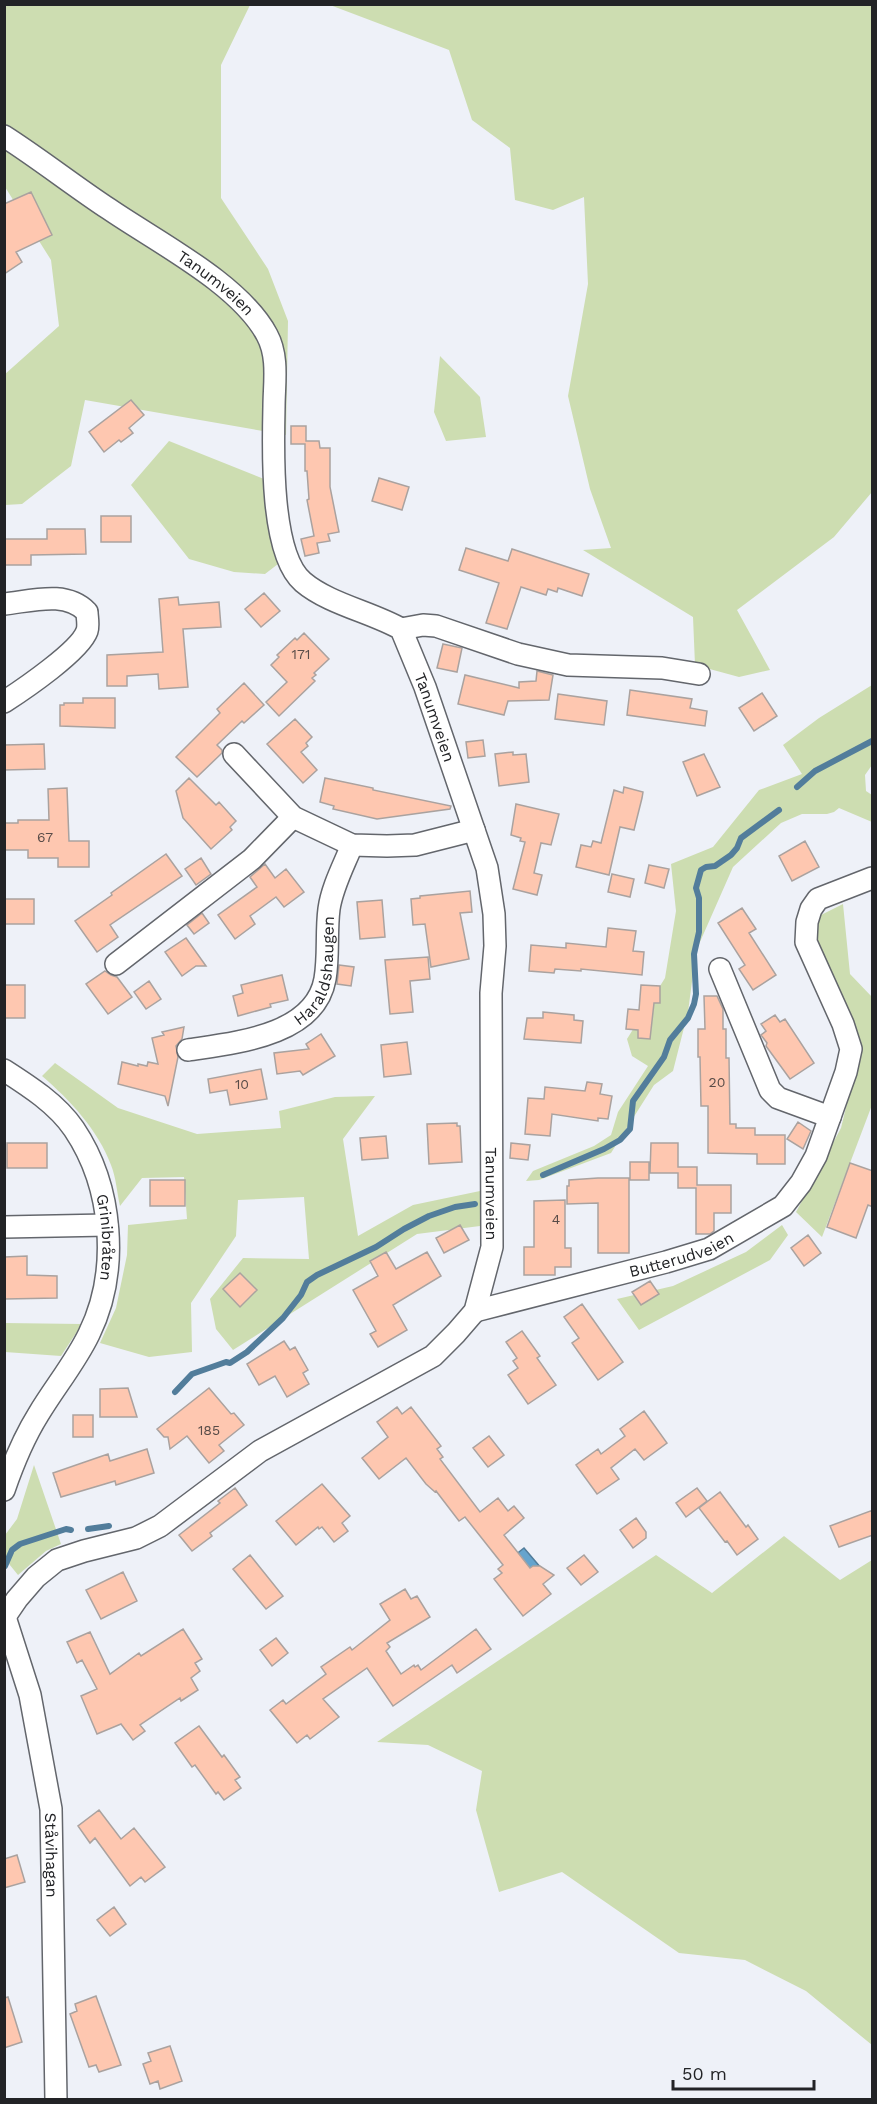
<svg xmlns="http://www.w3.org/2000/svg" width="877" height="2104" font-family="'Work Sans',sans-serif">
	<rect width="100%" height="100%" fill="#eef1f8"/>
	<path fill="#cdddb1" d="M5 5H250L221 65V198L268 269 288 321 286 435 85 400 71 466 22 504 5 505 4 375 59 326 51 260 5 187Z
		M330 5H872V492L834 537 737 610 770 670 739 677 695 665 693 617 583 550 611 548 590 489 568 396 588 284 584 197 553 210 515 200 510 148 472 120 449 50Z
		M440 356 480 397 486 437 446 441 434 412Z
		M169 441 269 481 281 536 278 564 265 574 234 572 189 559 131 485Z
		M872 685V765L865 775 866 791 872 795V822L839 808 834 812 827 814H802L781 823 733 867 696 951 688 1012 673 1071 654 1085 611 1153 539 1180 526 1181 533 1171 594 1146 611 1135 618 1112 648 1066 632 1056 627 1039 665 978 676 911 671 864 713 847 759 790 802 774 783 745 819 718Z
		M843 904 850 974 872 997V1105L822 1237 796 1212 841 1128 858 1058 821 968 814 933 819 916Z
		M55 1063 118 1108 197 1134 281 1128 279 1111 335 1097 375 1096 343 1139 358 1236 413 1205 480 1191V1226L417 1234 233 1350 216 1329 210 1299 243 1258 309 1259 304 1197 238 1200 236 1236 191 1303 192 1352 149 1357 100 1343 116 1308 127 1255 128 1225 187 1219 184 1177 142 1178 120 1206C117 1193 116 1177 111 1165 98 1130 70 1100 42 1076Z
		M782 1225 788 1235 770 1260 639 1330 617 1299 673 1286 746 1252Z
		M4 1323 82 1324 61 1356 5 1352Z
		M34 1465 61 1544 46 1551 18 1575 5 1559V1535L17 1519Z
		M784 1536 840 1580 872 1560V2045L806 1991 745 1960 679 1953 562 1872 499 1892 476 1810 482 1771 428 1745 377 1742 656 1555 712 1593Z"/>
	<path fill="#66a4cd" stroke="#527d9b" stroke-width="1.5" d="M524 1548 547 1575 534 1587 510 1559Z"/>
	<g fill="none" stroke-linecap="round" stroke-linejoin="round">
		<path stroke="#527d9b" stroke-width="6" d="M797 787 815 771 872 741
			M543 1175 604 1149 620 1140 630 1129 633 1101 664 1057 670 1040 688 1018 694 1004 696 994 694 954 699 932V898L696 888 701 870 706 867 715 866 731 855 737 848 741 838 779 810
			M175 1392 192 1374 226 1362 230 1363 247 1352 283 1318 301 1295 307 1282 317 1275 376 1247 404 1229 429 1216 455 1207 475 1204
			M88 1529 109 1526
			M5 1566 12 1550 20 1544 66 1529 71 1530"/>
	</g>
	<path fill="#fec7b0" stroke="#aaa29f" stroke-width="1.5" d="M31 192 52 235 16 252 22 262 4 274V204Z
		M131 400 144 415 129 428 133 433 121 442 119 440 104 452 89 432Z
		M291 426H306V441H319L320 448H330V487L339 532 328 534 330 541 317 543 319 553 305 556 301 539 314 536 307 500 309 499 307 471H305V444H291Z
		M379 478 409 487 402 510 372 501Z
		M101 516H131V542H101Z
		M47 529H85L86 554 31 555V565H4V539H47Z
		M466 548 508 561 512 549 589 574 582 596 558 588 557 592 548 589 546 595 521 587 507 629 486 623 499 583 459 570Z
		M264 593 280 611 261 627 245 609Z
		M178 597 179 605 219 602 221 627 183 629 188 687 159 689 158 674 127 676V686H107V655L163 652 159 599Z
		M304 633 329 659 314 673 316 675 312 678 315 681 279 716 266 702 287 682 271 665 279 657 277 655 295 638 297 640Z
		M443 644 462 648 457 672 437 668Z
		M537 671 553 675 549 700 508 701 504 715 458 704 465 675 519 688V682L536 681Z
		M244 683 264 705 244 723 242 721 217 745 222 750V753L197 777 176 757 220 713 217 709Z
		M630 690 692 699 690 708 707 711 705 726 627 715Z
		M762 693 777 716 754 731 739 708Z
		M558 694 607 701 604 725 555 719Z
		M83 698H115V728L60 726V705H64V703H83Z
		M295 719 312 737 306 743 308 746 301 752 317 770 303 783 267 744Z
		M483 740 485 756 468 758 466 742Z
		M44 744 45 769 4 770V745Z
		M513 752V755L526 754 529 782 499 786 495 754Z
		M704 754 720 787 697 796 683 762Z
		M189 778 216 805 219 802 236 821 230 827 232 830 211 849 183 818 176 791Z
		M325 778 373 788V790L451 806 450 809 377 819 333 809 334 806 320 802Z
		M624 787 643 792 642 798 634 830 620 827 609 875 576 867 581 845 591 847 593 841 601 843 614 790 623 793Z
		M67 788 69 841H89V867H58V858H28V850H4V823H18V820H49L48 789Z
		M516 804 559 814 551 845 541 843 534 873 542 875 537 895 513 889 525 842 520 841 521 838 511 835Z
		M805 841 819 867 792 881 779 856Z
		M166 854 182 876 110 925 118 937 97 952 75 921 112 895 111 893Z
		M201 858 211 874 196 885 185 869Z
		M265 864 275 878 286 869 304 892 284 907 276 897 250 916 255 924 235 939 218 915 257 887 250 877Z
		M649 865 669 869 664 888 645 883Z
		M612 874 634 879 630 897 608 892Z
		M470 891 472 912 460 913 469 959 431 967 425 924 413 925 411 899 420 898V896Z
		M4 899H34V924H4Z
		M382 900 385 937 360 939 357 902Z
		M742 908 756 929 749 933 776 975 753 990 739 969 745 965 718 923Z
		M202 913 209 923 194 934 187 925Z
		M608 928 636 931 633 951 644 952 642 975 581 969V971L555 969 554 973 529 971 531 945 566 948V943L606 947Z
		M186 938 206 966H196L182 976 165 952Z
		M428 957 430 979 410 981 413 1012 390 1014 385 960Z
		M339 965 354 967 351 986 337 984Z
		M105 971 111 975 117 977 132 997 108 1014 86 984Z
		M282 975 288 1000 270 1004 271 1007 238 1016 233 996 243 993 241 985Z
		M149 981 161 999 146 1009 134 992Z
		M4 985H25V1018H4Z
		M641 985 660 986V1003H654L650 1039 638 1038V1030L626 1029 628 1009 639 1010Z
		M704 996H717L723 1009V1029H726V1058H729L730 1124H736V1128H755V1135H785V1164H757V1154L708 1153V1106H701L700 1057H698V1029H705Z
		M543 1012 574 1015V1020L583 1021 581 1043 524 1039 527 1018H543Z
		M775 1015 780 1022 785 1019 814 1063 790 1079 766 1046 767 1043 761 1035 766 1031 761 1024Z
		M184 1027 182 1039 176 1046 178 1057 168 1106 165 1096 118 1084 122 1062 138 1066V1064L147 1066 148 1062 158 1064 152 1038 164 1035 162 1032Z
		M321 1034 335 1056 303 1075 300 1071 277 1074 274 1053 309 1049 306 1044Z
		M407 1042 411 1074 384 1077 381 1045Z
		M261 1069 267 1099 230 1105 227 1090 210 1093 208 1079Z
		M587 1082 602 1084 600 1094 612 1096 608 1119 598 1118V1121L552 1114 550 1136 525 1134 528 1098 544 1099 545 1087 585 1091Z
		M798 1122 811 1131 803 1149 787 1139Z
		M457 1123V1126H460L462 1162 429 1164 427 1124Z
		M386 1136 388 1158 362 1160 360 1138Z
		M7 1143H47V1168H7Z
		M511 1143 530 1145 528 1160 510 1158Z
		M651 1143H678V1167H697V1185H731V1213H714V1231L710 1234H696V1188H678V1173H650Z
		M630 1162H649V1180H630Z
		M850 1163 873 1171V1207L868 1205 856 1238 827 1227Z
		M598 1178H629V1253H598V1203L567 1204V1186H569V1180Z
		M150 1180H185V1206H150Z
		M565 1200V1248H571V1267H555V1275H524V1247H534V1201Z
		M460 1225 469 1240 444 1253 436 1238Z
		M808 1235 821 1253 804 1266 791 1248Z
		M386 1252 396 1269 427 1252 441 1276 393 1305 407 1330 378 1347 370 1334 376 1331 353 1290 378 1276 370 1261Z
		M27 1256V1275L57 1276V1298L5 1299V1257Z
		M240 1273 257 1290 240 1307 223 1289Z
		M650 1281 659 1294 641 1305 632 1292Z
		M582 1304 623 1362 598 1380 572 1343 579 1338 564 1317Z
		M522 1331 540 1356 537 1358 556 1385 528 1404 508 1375 518 1368 513 1361 517 1358 506 1342Z
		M284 1341 290 1350 295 1347 308 1370 303 1373 309 1384 287 1397 275 1376 259 1385 247 1364Z
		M128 1388 137 1417H100V1389Z
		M209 1388 231 1414 234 1413 244 1425 219 1445 224 1451 209 1463 187 1436 170 1449 168 1437H164L157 1429Z
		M397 1407 402 1414 411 1407 441 1446 437 1449 443 1457 440 1459 480 1512 498 1498 508 1511 514 1506 524 1518 504 1535 530 1568 533 1566H540L554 1575 543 1584 551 1594 523 1616 494 1579 502 1573 498 1569 503 1565 465 1517 459 1521 436 1491 435 1492 426 1484 406 1458 379 1479 362 1458 388 1437 377 1422Z
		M644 1411 667 1443 644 1460 635 1449 611 1468 619 1479 597 1494 576 1465 598 1449 601 1454 625 1436 620 1429Z
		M73 1415H93V1437H73Z
		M489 1436 504 1455 488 1467 473 1448Z
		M147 1449 154 1473 116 1485 115 1481 61 1497 53 1473 108 1454 110 1461Z
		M322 1484 350 1516 342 1523 348 1531 334 1542 322 1527 319 1529 318 1527 296 1545 276 1521Z
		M235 1488 247 1505 210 1533 212 1536 192 1551 179 1535 220 1503 218 1501Z
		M697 1488 707 1501 686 1517 676 1503Z
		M720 1492 746 1527 748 1525 758 1539 737 1555 727 1541 725 1542 699 1508Z
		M873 1510V1535L839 1547 830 1526Z
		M636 1518 646 1532V1538L633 1548 620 1530Z
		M250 1555 283 1596 266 1609 233 1569Z
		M584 1555 598 1572 581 1585 567 1568Z
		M123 1572 137 1601 101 1619 86 1590Z
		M405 1589 411 1599 417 1596 430 1617 387 1643 390 1647 386 1651 401 1674 414 1665 415 1667 418 1665 421 1670 476 1629 491 1649 457 1673 452 1665 393 1706 367 1668 323 1699 339 1717 310 1739 307 1735 297 1743 270 1710 283 1700 286 1704 326 1674 321 1667 350 1647 352 1650 390 1620 380 1604Z
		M183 1629 202 1659 195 1663 200 1671 191 1678 198 1690 181 1701 180 1698 140 1725 145 1731 133 1740 121 1724 97 1734 81 1696 97 1689 82 1660 77 1663 67 1642 90 1632 110 1674 139 1653 141 1656Z
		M276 1638 288 1653 272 1666 260 1650Z
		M199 1726 222 1757 224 1755 240 1777 235 1780 241 1788 224 1800 218 1792 216 1794 195 1765 192 1767 175 1743Z
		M99 1810 121 1839 134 1828 165 1867 145 1882 141 1877 130 1886 95 1838 90 1843 78 1826Z
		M17 1855 25 1882 4 1888V1859Z
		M114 1907 126 1924 110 1936 97 1920Z
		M96 1996 121 2065 99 2072 96 2065 89 2067 70 2014 77 2011 75 2004Z
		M8 1997 22 2042 4 2048V1998Z
		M170 2046 182 2081 160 2089 158 2081 150 2084 143 2064 151 2061 148 2053Z"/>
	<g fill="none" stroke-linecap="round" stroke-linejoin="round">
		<g stroke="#63666c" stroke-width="24">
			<g id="street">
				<path id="s1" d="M4 136C40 159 74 186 109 209 157 242 240 284 267 335 279 357 274 384 274 407 273 449 270 554 303 582 329 604 371 612 401 629L425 687 487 868 494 914 495 946 491 993 492 1247 475 1311 456 1333 433 1356 260 1451 160 1526 136 1538 84 1551 57 1560 36 1577 17 1599 4 1618"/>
				<path d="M4 604C32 601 66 590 87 612 87 617 89 625 87 631 80 651 24 689 4 702"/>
				<path d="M401 629 423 625 436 626 518 654 568 665 662 668 699 674"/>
				<path d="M234 754 293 817 352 845 387 846 415 845 474 830"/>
				<path d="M116 964 252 859 293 817"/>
				<path d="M720 969 770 1090 778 1098 830 1117"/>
				<path id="s2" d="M188 1050C234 1043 315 1036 325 979 329 956 326 932 329 909 332 887 344 865 352 845"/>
				<path id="s3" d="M4 1070C29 1086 57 1104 74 1129 113 1187 120 1271 89 1334 75 1363 54 1388 38 1415 23 1439 13 1464 4 1490"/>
				<path d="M4 1227 107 1225"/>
				<path id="s4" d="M475 1311 666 1262 709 1249 783 1206 801 1183 816 1156 846 1072 851 1049 843 1024 806 942 807 922 811 909 818 899 872 878"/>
				<path id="s5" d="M5 1617 30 1695 51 1809 56 2100"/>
			</g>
		</g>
		<use href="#street" stroke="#fff" stroke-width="21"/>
	</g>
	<g text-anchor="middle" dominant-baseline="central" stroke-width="4.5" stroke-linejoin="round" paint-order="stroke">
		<g font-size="14" fill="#594c48">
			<text x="301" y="654">171</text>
			<text x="45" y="837">67</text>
			<text x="717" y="1082">20</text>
			<text x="242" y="1084">10</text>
			<text x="556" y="1219">4</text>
			<text x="209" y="1430">185</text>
		</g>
		<g font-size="16" fill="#222326" stroke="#eef1f8">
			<text stroke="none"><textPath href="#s1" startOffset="258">Tanumveien</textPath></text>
			<text stroke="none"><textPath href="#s1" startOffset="790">Tanumveien</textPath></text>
			<text stroke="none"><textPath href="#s2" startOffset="170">Haraldshaugen</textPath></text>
			<text stroke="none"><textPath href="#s1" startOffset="1276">Tanumveien</textPath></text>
			<text stroke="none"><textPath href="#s3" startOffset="207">Grinibråten</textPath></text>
			<text stroke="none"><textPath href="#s4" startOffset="214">Butterudveien</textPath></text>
			<text stroke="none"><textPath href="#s5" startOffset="244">Ståvihagan</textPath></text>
		</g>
	</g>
	<rect width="877" height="2104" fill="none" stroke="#222326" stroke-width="12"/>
	<path d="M673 2080v9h141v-9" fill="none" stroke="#222326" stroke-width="3"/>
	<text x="682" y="2080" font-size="18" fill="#222326" stroke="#eef1f8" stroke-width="4.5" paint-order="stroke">50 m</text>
</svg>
